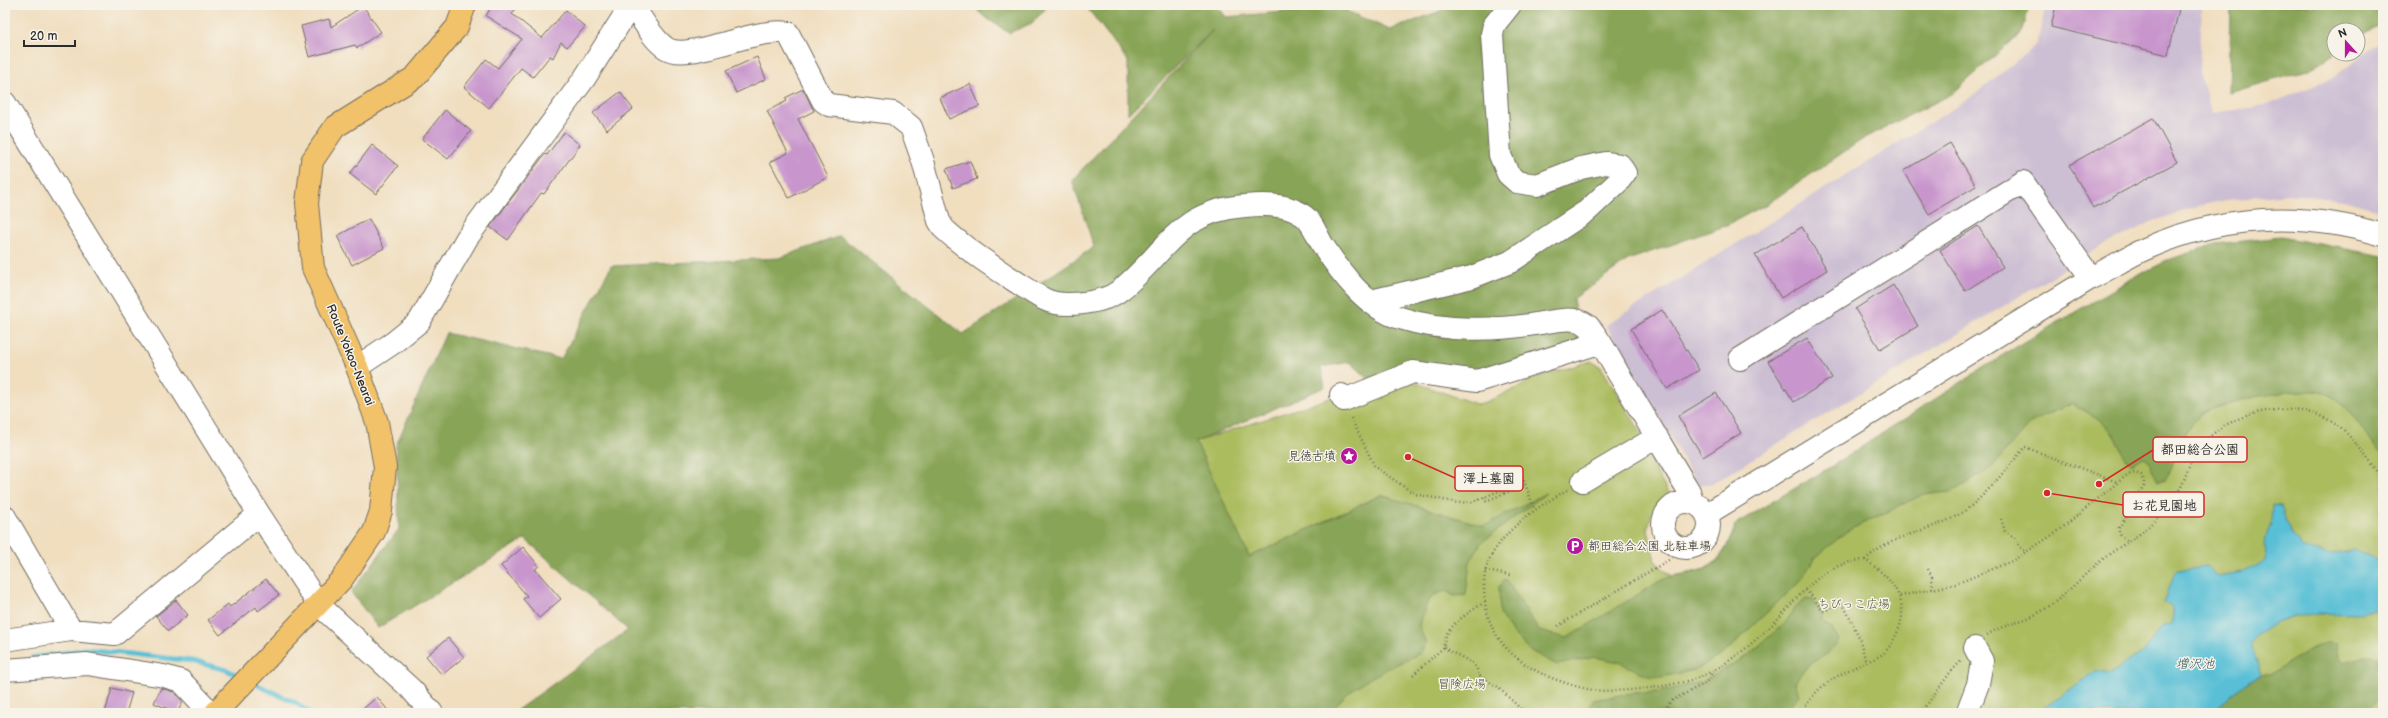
<svg xmlns="http://www.w3.org/2000/svg" width="2388" height="718" font-family="'Balsamiq Sans','Klee One',sans-serif">
	<rect width="100%" height="100%" fill="#f7f3e8"/>
	<filter id="ink" filterUnits="userSpaceOnUse"><feTurbulence type="fractalNoise" baseFrequency=".025" numOctaves="2"/><feDisplacementMap in="SourceGraphic" scale="8" xChannelSelector="R" yChannelSelector="G"/><feConvolveMatrix kernelMatrix="1 2 1 2 8 2 1 2 1" color-interpolation-filters="sRGB"/></filter>
	<filter id="wash" filterUnits="userSpaceOnUse"><feTurbulence type="fractalNoise" baseFrequency=".012" numOctaves="4" result="noise"/><feDisplacementMap in="SourceGraphic" scale="16" xChannelSelector="R" yChannelSelector="G"/><feGaussianBlur stdDeviation="0.9" result="paint"/><feColorMatrix in="noise" values="0 0 0 0 0 0 0 0 0 0 0 0 0 0 0 0 0 1.4 0 .05"/><feComposite in="paint" operator="in"/></filter>
	<g filter="url(#wash)">
		<rect width="100%" height="100%" fill="#f0debf"/>
		<path fill="#ccbed3" d="M2046 5H2202L2199 72 2212 113 2264 106 2331 79 2383 40V211L2343 200 2288 194 2226 200 2198 206 2151 222 2097 249 1713 483 1698 485 1606 325 1973 96 2037 44Z"/>
		<path fill="#abbc5f" stroke="#6b7445" d="M2383 262V713H1307L1381 495 1249 557 1195 442 1333 397 1410 381 1479 405 1522 386 1528 380 1591 361 1601 367 1645 439 1639 443 1670 496 1652 512 1648 529 1655 561 1672 576C1707 570 1717 569 1733 534Z"/>
		<path fill="#88a456" stroke="#5a6840" d="M972 5H1049L1032 23 1009 33 982 15Z
			M1085 5H1217L1226 17 1338 7 1390 30 1456 5H2029L2023 31 1952 94 1866 137 1767 204 1725 226 1628 260 1573 299 1581 343 1478 374 1369 379 1350 362 1321 367 1325 387 1196 442 1249 557 1381 495 1484 526 1546 493 1481 543 1470 562 1466 595 1454 596 1446 591 1433 595 1426 606 1419 626 1426 644 1420 653C1395 666 1343 686 1332 713H513L628 630 525 539 378 628 351 592 399 529 396 445 446 333 561 359 611 266 779 258 840 236 963 334 1094 247 1072 180 1213 30 1128 114V61Z
			M2231 5H2383V25H2379L2358 38V30H2334V54L2308 70 2229 93Z
			M2282 237 2383 256V454C2363 437 2353 409 2330 395 2309 383 2222 401 2202 414 2197 418 2191 425 2187 430 2177 444 2175 465 2165 480L2158 481 2151 470 2149 461 2142 457 2132 464C2120 455 2119 441 2110 430 2100 417 2085 412 2072 403L2030 423 1992 467 1969 482 1952 492 1924 494 1847 531 1815 558 1800 581 1723 654 1695 670 1661 677 1648 676 1619 662 1595 657 1557 665 1529 650 1513 633 1500 615 1499 587 1506 579 1539 631 1567 638 1658 582 1672 576 1696 572 1713 566 1725 550 1737 523 1832 466 2006 353 2136 276 2171 259 2215 244Z
			M1806 599 1813 600 1822 615V622L1832 628 1839 640C1830 656 1803 663 1795 683L1799 695 1783 713H1583L1594 700 1632 693 1659 692 1702 682 1747 656 1785 623 1796 607Z
			M2328 642 2337 643 2338 659 2341 663 2367 656 2383 658V695L2369 708 2360 713H2211L2244 684 2261 675H2270L2308 650Z"/>
		<path fill="#58bfd6" stroke="#427580" d="M2273 506 2281 507 2291 535 2303 548 2330 554 2355 549 2383 563V608L2360 614 2317 613 2294 617 2274 624 2256 636 2251 644 2261 675 2244 684 2211 713H2033L2052 703 2095 671 2110 674 2143 653 2161 627 2172 623V608L2164 602C2169 592 2170 579 2178 570L2206 566 2218 577 2242 573 2265 561C2267 553 2264 546 2266 538 2270 523 2273 524 2273 506Z"/>
		<g fill="none" stroke-linecap="round" stroke-linejoin="round">
			<path stroke="#58bfd6" stroke-width="5" d="M32 658 86 649 192 661 227 670 242 678
				M251 682 296 703 310 713"/>
		</g>
		<g id="blocks">
			<path fill="#c896cd" d="M492 5H518L512 14 542 38 566 10 585 27 567 47 561 42 553 58 550 56 533 77 521 68 489 108 464 87 486 59 498 68 522 39 486 16Z
				M2056 5H2180L2168 55 2051 27Z
				M363 6 381 32 357 48 355 45 309 57 301 26 329 19 331 27Z
				M757 57 766 79 736 93 726 71Z
				M970 84 980 106 949 119 940 98Z
				M803 89 814 111 798 119 828 177 789 198 770 162 788 153 767 111 787 101 785 98Z
				M620 92 633 109 607 130 593 113Z
				M445 110 471 131 448 159 422 139Z
				M2153 118 2177 162 2093 208 2069 165Z
				M564 132 580 145 544 194 541 193 508 240 490 227 545 154 547 155Z
				M1950 143 1976 186 1929 214 1903 171Z
				M372 145 398 166 376 194 350 174Z
				M970 161 977 179 953 188 946 169Z
				M369 219 384 248 352 265 337 236Z
				M1978 226 2003 267 1965 291 1940 250Z
				M1802 227 1827 270 1781 298 1755 255Z
				M1893 285 1918 326 1880 349 1855 309Z
				M1662 310 1699 370 1667 389 1631 329Z
				M1807 338 1832 378 1794 402 1768 361Z
				M1716 393 1741 433 1703 457 1678 416Z
				M523 547 539 566 535 569 561 599 539 618 523 599 527 596 501 566Z
				M266 579 279 595 258 611 256 607 220 635 208 620 228 604 230 607Z
				M176 600 188 615 168 631 156 616Z
				M448 638 464 657 442 675 426 656Z
				M112 688 132 693 126 713H105Z
				M161 688 174 692 183 702 177 713 154 703Z
				M377 697 390 713H358Z"/>
		</g>
	</g>
	<g filter="url(#ink)">
		<use href="#blocks" fill-opacity="0" stroke="#706a5f" stroke-width="1"/>
		<g fill="none" stroke-linecap="round" stroke-linejoin="round">
			<g stroke="#706a5f" stroke-width="24">
				<path id="minor" d="M632 5C642 18 652 39 666 48 687 63 757 26 788 33L823 101 829 105 893 113 911 127 923 161 939 221 944 229C968 251 995 268 1021 285 1029 290 1037 296 1046 300 1063 308 1104 303 1119 291 1166 255 1175 211 1245 206 1263 204 1289 204 1304 216 1312 222 1317 235 1322 244 1340 272 1366 308 1400 318 1444 332 1496 331 1541 323 1555 321 1575 315 1587 325 1598 335 1610 359 1618 373 1642 412 1665 452 1689 491L1692 502
					M5 103 259 514 319 605 411 689 432 713
					M1371 301 1472 277 1510 262 1587 211 1619 181 1625 173 1620 165 1606 163 1581 168 1537 185 1517 182 1508 174 1500 155 1492 34 1494 25 1510 5
					M1740 359 2023 182 2091 278
					M357 367 393 343 419 322 467 238 584 79 631 5
					M1341 395 1344 400 1413 372 1477 381 1599 343
					M1583 481 1657 437
					M1663 525a23 23 0 1 1 46 0a23 23 0 1 1-46 0Z
					M1707 514 2091 278C2109 269 2127 257 2145 249 2223 214 2302 211 2383 235
					M5 517 71 630
					M5 640 71 630 115 634 259 514
					M5 670 87 664 164 676 181 681 211 713
					M1967 713 1978 684 1982 661 1975 648"/>
			</g>
			<g stroke="#706a5f" stroke-width="24">
				<path id="major" d="M215 713 342 579 374 532 381 511 385 467 377 422 357 367 313 268 307 203 312 161 335 127 415 77 457 27 465 5"/>
			</g>
			<path stroke="#706a5f" stroke-width="2.5" stroke-dasharray="1 3" stroke-linecap="butt" d="M1351 418 1375 467 1415 494 1458 503 1472 502 1524 481 1535 510
				M1567 490C1539 506 1508 526 1491 556 1485 567 1484 576 1484 588 1484 641 1522 670 1569 684 1577 686 1585 689 1593 690 1620 693 1668 687 1694 679 1721 670 1747 648 1768 629 1796 601 1822 561 1865 560 1891 576 1912 602 1897 633 1894 640 1889 648 1884 653 1877 659 1869 660 1862 664 1837 675 1814 687 1802 713
				M1484 497 1486 501 1525 485
				M2001 519 2005 531 2016 539 2020 547 2026 552
				M1865 560C1892 534 1928 532 1958 515 1980 503 2008 467 2025 447L2117 482
				M1928 569 1932 577 1933 589
				M1485 571 1510 575
				M1805 590 1813 597 1823 611 1843 604 1859 637 1866 662
				M1900 596 1956 584 2012 561 2057 532 2127 475 2135 473 2141 475 2144 480V486L2119 528V534L2129 542
				M1558 626 1672 558
				M1987 635C2004 624 2023 622 2040 612 2065 598 2084 573 2107 556 2121 545 2137 538 2149 526 2162 513 2177 498 2184 480 2189 467 2192 457 2201 446 2230 409 2301 396 2339 427 2357 441 2369 461 2383 480
				M1444 647C1453 656 1479 660 1478 675L1498 687 1525 713
				M1413 675 1444 647C1443 626 1468 614 1483 603
				M1662 713 1671 701 1706 683 1714 670
				M1851 713 1852 709
				M1921 713 1949 674 1961 661"/>
			<use href="#minor" stroke="#fff" stroke-width="22"/>
			<use href="#major" stroke="#f2c26a" stroke-width="22"/>
		</g>
	</g>
	<defs>
		<g id="sight-disc" transform="scale(0.9)"><circle r="9.5" fill="#b5179e" stroke="#f7f3e8"/><path d="M0-6L1.8-2.2L6-1.7L2.9 1.2L3.7 5.4L0 3.3L-3.7 5.4L-2.9 1.2L-6-1.7L-1.8-2.2Z" fill="#fff"/></g>
		<g id="parking-disc" transform="scale(0.9)"><circle r="9.5" fill="#b5179e" stroke="#f7f3e8"/><path d="M-3.5-5.5H1a3.5 3.5 0 0 1 0 7H-1V5.5H-3.5ZM-1-3.4V-.6H.8a1.4 1.4 0 0 0 0-2.8Z" fill="#fff"/></g>
	</defs>
	<g fill-rule="evenodd">
		<use href="#sight-disc" x="1349" y="456"/>
		<use href="#parking-disc" x="1575" y="546"/>
	</g>
	<g text-anchor="middle" dominant-baseline="central" stroke-width="3" stroke-linejoin="round" paint-order="stroke">
		<g font-size="12" fill="#2b2b2b" stroke="#f7f3e8">
			<text transform="translate(350 355) rotate(68)">Route Yokoo-Nearai</text>
		</g>
		<g font-size="12" fill="#2b2b2b" stroke="#f7f3e8" text-anchor="end">
			<text x="1336" y="456">見徳古墳</text>
			<text x="1588" y="546" text-anchor="start">都田総合公園 北駐車場</text>
		</g>
		<g font-size="12" fill="#51563b" stroke="#f7f3e8">
			<text x="1854" y="604">ちびっこ広場</text>
			<text x="1462" y="684">冒険広場</text>
		</g>
		<g font-size="13" font-style="italic" fill="#38575e" stroke="#f7f3e8">
			<text x="2195" y="664">増沢池</text>
		</g>
	</g>
	<path fill="none" stroke="#d62828" stroke-width="1.5" d="M2099 484L2153 450M1408 457L1455 478M2047 493L2123 505"/>
	<g fill="#d62828" stroke="#f7f3e8" stroke-width="1.5">
		<circle cx="2099" cy="484" r="4"/>
		<circle cx="1408" cy="457" r="4"/>
		<circle cx="2047" cy="493" r="4"/>
	</g>
	<g fill="#f7f3e8" stroke="#d62828" stroke-width="1.5">
		<rect x="2153" y="437" width="94" height="25" rx="4"/>
		<rect x="1455" y="466" width="68" height="25" rx="4"/>
		<rect x="2123" y="492" width="81" height="25" rx="4"/>
	</g>
	<g font-size="13" text-anchor="middle" font-weight="bold" fill="#2b2b2b">
		<text x="2200" y="454">都田総合公園</text>
		<text x="1489" y="483">澤上墓園</text>
		<text x="2164" y="510">お花見園地</text>
	</g>
	<rect width="2388" height="718" fill="none" stroke="#f7f3e8" stroke-width="20"/>
	<g transform="translate(2346 42) rotate(339)"><circle r="19" fill="#f7f3e8" stroke="#a5a39c"/>
	<path d="M0-3L7 15L0 10L-7 15Z" fill="#b5179e"/>
	<text y="-6" font-size="11" font-weight="bold" text-anchor="middle" fill="#2b2b2b">N</text>
	</g>
	<path d="M24 40v6h51v-6" fill="none" stroke="#2b2b2b" stroke-width="2"/>
	<text x="30" y="40" font-size="12" fill="#2b2b2b" stroke="#f7f3e8" stroke-width="3" paint-order="stroke">20 m</text>
</svg>
